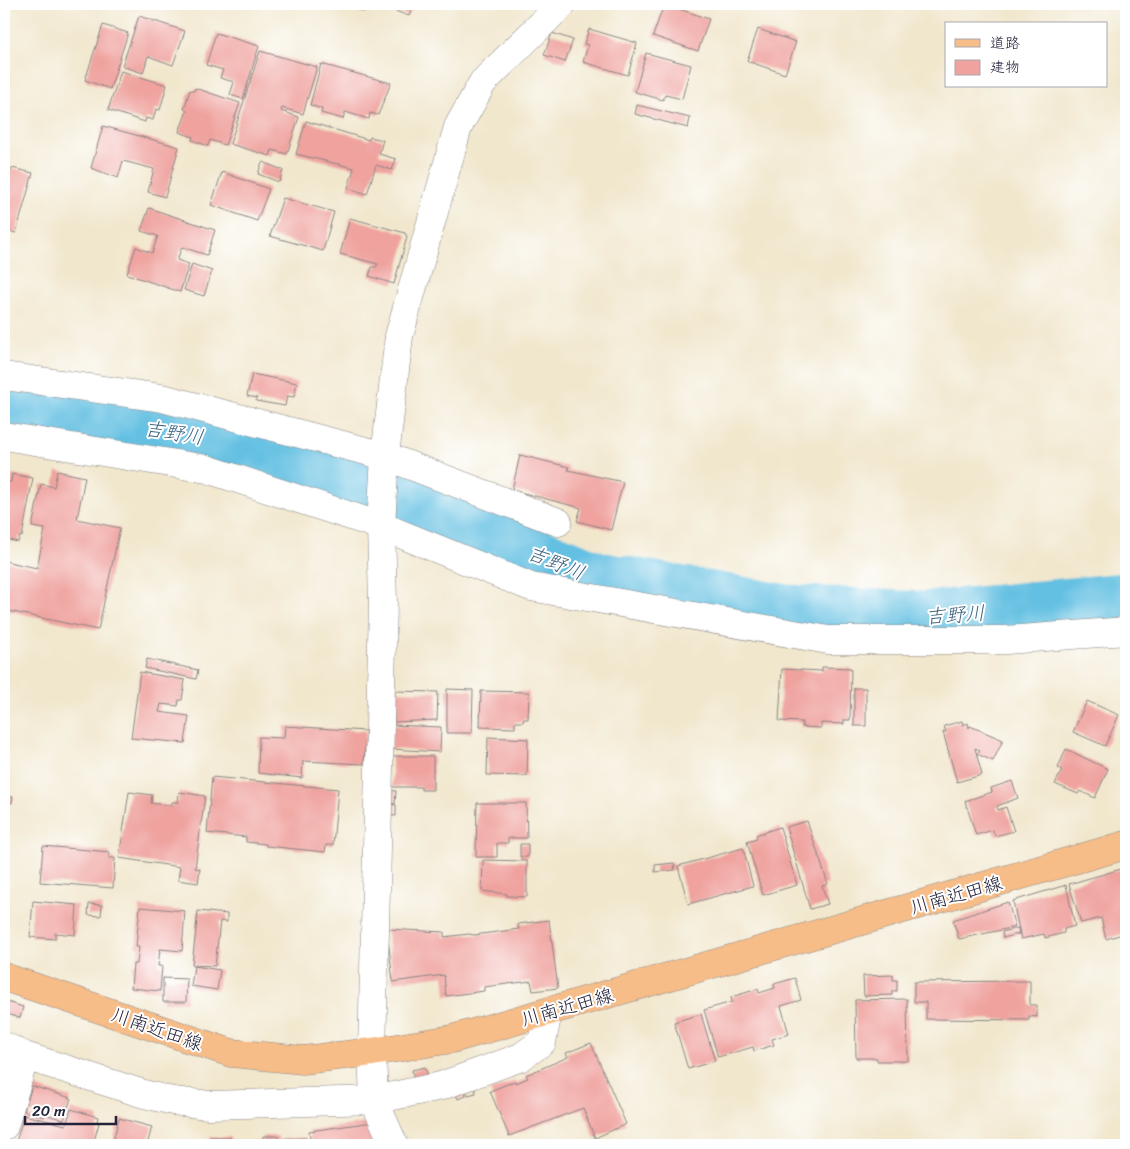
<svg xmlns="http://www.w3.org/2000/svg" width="1130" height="1149" font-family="Sriracha,'Klee One',sans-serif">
	<rect width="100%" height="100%" fill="#fff"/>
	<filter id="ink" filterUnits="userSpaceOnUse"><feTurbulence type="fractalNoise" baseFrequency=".02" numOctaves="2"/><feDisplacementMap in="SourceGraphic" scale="10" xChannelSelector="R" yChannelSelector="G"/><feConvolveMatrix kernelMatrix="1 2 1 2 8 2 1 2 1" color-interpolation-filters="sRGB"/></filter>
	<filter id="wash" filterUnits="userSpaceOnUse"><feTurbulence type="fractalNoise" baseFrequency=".0096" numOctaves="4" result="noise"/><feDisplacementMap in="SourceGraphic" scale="20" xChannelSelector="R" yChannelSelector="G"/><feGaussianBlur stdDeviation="1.12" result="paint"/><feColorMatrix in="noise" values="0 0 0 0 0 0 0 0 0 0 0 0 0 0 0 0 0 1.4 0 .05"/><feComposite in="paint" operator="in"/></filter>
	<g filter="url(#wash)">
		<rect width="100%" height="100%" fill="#f1e7cd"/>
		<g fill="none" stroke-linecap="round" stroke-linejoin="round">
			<path stroke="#64c0e2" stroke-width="55" d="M4 406 229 442 347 478 598 579 787 612 924 619 1126 600"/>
		</g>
		<g id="blocks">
			<path fill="#efa29e" d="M341 4H367L364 12Z
				M376 4H413L409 16Z
				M664 4 709 19 698 51 653 36Z
				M139 16 185 31 173 65 148 56 143 73 122 66Z
				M103 25 128 33 110 89 85 80Z
				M589 29 637 43 628 75 583 62 588 45 584 44Z
				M758 29 796 42 785 74 747 61Z
				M216 33 259 46 243 99 230 95 234 82 220 78 223 70 206 65Z
				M552 33 573 40 565 62 544 55Z
				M260 51 317 67 303 114 282 108 281 111 299 117 287 154 272 150 270 156 230 144Z
				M646 53 691 65 682 99 665 95 663 100 635 92Z
				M321 64 391 83 378 115 370 113 369 119 345 112 343 119 321 113 322 109 310 105Z
				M121 71 167 85 160 110 156 109 153 120 146 118 145 122 108 110Z
				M195 88 240 103 225 145 210 140 208 146 192 140 193 137 179 132 187 111 184 109 190 90 194 91Z
				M637 105 690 118 688 128 635 114Z
				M306 121 369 140 370 137 383 140 379 154 396 159 392 170 376 165 367 194 348 188 354 168 296 154Z
				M103 126 179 147 165 197 148 192 154 169 123 161 118 178 91 168Z
				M262 162 283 170 279 182 258 174Z
				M12 168 33 173 16 233 4 230V172L10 174Z
				M222 172 269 189 257 221 211 205Z
				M283 198 334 212 323 251 270 236Z
				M149 208 215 230 207 255 182 247 177 260 189 264 180 292 127 274 136 247 152 253 158 236 141 231Z
				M350 218 405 233 407 237 394 284 369 276 372 267H376L378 264 340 254Z
				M192 264 212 271 204 296 184 290Z
				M252 374 297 383 294 397 287 396 285 406 256 401 257 398 247 396Z
				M520 455 569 467 568 470 623 482 611 530 577 521 581 508 512 490Z
				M57 471 85 477 77 519 120 528 98 630 4 610V561L37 568 45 529 32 527 41 484 54 487Z
				M12 474 33 478 22 537 20 536 18 542 4 539V481L11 482Z
				M147 659 198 670 196 679 145 668Z
				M822 667 851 668 850 720H844V724L821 723V728L802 727V722L779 721 782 669 822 671Z
				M140 672 185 680 182 700H179L178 706 161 704 159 712 189 716 185 743 131 738Z
				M854 688H866V726H854Z
				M447 689 473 690 472 733H447Z
				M395 691 438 692 437 720 394 722Z
				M481 691 529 692 528 719H524L523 722H515V728L480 727Z
				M1087 701 1119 715 1105 746 1073 732Z
				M962 721 963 725 968 723 969 728 970 726 1003 740 993 761 977 754 980 750 975 748 982 775 957 782 943 732H946L944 726Z
				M392 725 441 727 440 752 391 749Z
				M285 726 366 731 364 764 303 761 302 778 258 773 259 737 284 738Z
				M488 737 528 739 527 776 487 775Z
				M1066 749 1108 769 1095 798 1080 791 1078 794 1055 784 1062 770 1058 768Z
				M392 756H433V790H421V787H392Z
				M212 777 338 789 333 845H326L325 852 266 846V844L246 842V837L207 833Z
				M1012 781 1018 798 997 806 998 810 1006 807 1014 831 995 836 993 830 976 835 965 801 992 792 991 788Z
				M389 790 396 791 395 804 388 803Z
				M129 792 152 795 151 803 172 806V802H178L179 792 205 796 195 868 200 869 198 883 178 880 180 867 119 858Z
				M4 796 13 797 12 803H4Z
				M477 803H526L527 838H508V843H497V857H476Z
				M388 804 396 805V816L387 815Z
				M807 821 828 884 822 886 828 904 810 909 786 827Z
				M780 827 797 885 763 895 747 842 757 839 756 835Z
				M520 844H528V857H520Z
				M43 846 110 852 109 858H115L113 888 40 882Z
				M743 848 753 886 688 904 678 866Z
				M483 860 527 861V897L507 896V894L482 891Z
				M674 863 675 870 655 872V865Z
				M1121 869 1126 888V933L1106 939 1101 918 1081 923 1069 884Z
				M1066 885 1075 926 1064 929V933L1045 938 1044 934 1021 939 1013 901Z
				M33 901 77 905 75 935 55 933V939L30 937Z
				M1008 902 1015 927 959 939 953 920Z
				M89 904 102 905 101 916 88 915Z
				M140 907 185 911 182 951 160 949 158 966H162L160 991 131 988 133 964H137L139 947H136Z
				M198 911 227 914V922L220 921 215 966 192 965Z
				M549 920 558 988 533 991 531 981 484 987V991L446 996 444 975 393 982 387 929 444 932V937L469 934 474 935 519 929 518 924Z
				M1018 928 1019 934 1003 938 1002 932Z
				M194 966 220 970 217 990 191 986Z
				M893 975V980H897V991H892V995L864 996 863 976Z
				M163 978 187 979 186 1002H163Z
				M795 978 801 1000 781 1006 789 1034 772 1039 774 1045 754 1051 753 1047 718 1057 704 1010 732 1002 731 997 758 989 759 993 775 988 774 984Z
				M1030 981V1005H1037V1017L1029 1016V1020L926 1019V1002H914V982Z
				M907 999 908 1061H877V1058H856L855 1000Z
				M4 1001 23 1007 20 1018 4 1013Z
				M701 1014 715 1061 688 1069 674 1022Z
				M591 1043 626 1124 595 1138 583 1108 509 1136 490 1091 515 1081 516 1083 528 1078 526 1075 568 1057 566 1053Z
				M425 1067 428 1076 414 1079 412 1070Z
				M32 1086 71 1098 64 1120 45 1114 44 1117 24 1111Z
				M475 1088 476 1093 468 1095 466 1090Z
				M465 1091 466 1096 458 1099 456 1094Z
				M71 1109 98 1117 97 1122 99 1123 93 1145H15L24 1115 66 1125Z
				M119 1118 152 1127 147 1145H112Z
				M373 1122 376 1145H311L309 1131Z
				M263 1136H278L279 1145H211L210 1137H230V1142L263 1141Z
				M306 1138 307 1145H282V1139Z"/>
		</g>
	</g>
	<g filter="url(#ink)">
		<use href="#blocks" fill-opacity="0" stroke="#8a8484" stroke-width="1"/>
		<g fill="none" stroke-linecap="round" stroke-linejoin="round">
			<g stroke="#8a8484" stroke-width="29">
				<path id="minor" d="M4 376 162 398 385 456 558 522
					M4 436 207 469 381 526 531 587 828 640H1006L1126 631
					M4 1046 25 1056 144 1094 173 1101 209 1105 374 1100 441 1086 521 1057 542 1042 548 1012
					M4 1126 25 1056
					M394 1145 374 1100 372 1052 383 603 381 526 385 456 399 336 458 127 483 82 562 4"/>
			</g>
			<g stroke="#8a8484" stroke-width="29">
				<path id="major" d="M4 977 231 1053 303 1060 372 1052 452 1039 1126 845"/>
			</g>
			<use href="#minor" stroke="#fff" stroke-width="28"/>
			<use href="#major" stroke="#f7bd88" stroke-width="28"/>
		</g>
	</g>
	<g text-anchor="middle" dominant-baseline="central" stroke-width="4" stroke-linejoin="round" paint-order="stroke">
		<g font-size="19" fill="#22223b" stroke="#fff">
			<text transform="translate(956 895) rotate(-16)">川南近田線</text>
			<text transform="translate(567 1007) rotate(-16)">川南近田線</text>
			<text transform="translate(157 1029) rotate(19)">川南近田線</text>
		</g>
		<g font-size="20" font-style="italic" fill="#3c617e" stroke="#fff">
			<text transform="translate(174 433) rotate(9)">吉野川</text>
			<text transform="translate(556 563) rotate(22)">吉野川</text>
			<text transform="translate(955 615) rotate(-4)">吉野川</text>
		</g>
	</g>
	<rect width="1130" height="1149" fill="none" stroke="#fff" stroke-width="20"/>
	<rect x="945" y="22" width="162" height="65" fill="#ffffff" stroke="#a7a7b1"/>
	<rect x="955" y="39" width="25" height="8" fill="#f7bd88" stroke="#a7a7b1"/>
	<text x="990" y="48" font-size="15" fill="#22223b">道路</text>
	<rect x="955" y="60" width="25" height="15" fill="#efa29e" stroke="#a7a7b1"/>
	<text x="990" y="72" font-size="15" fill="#22223b">建物</text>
	<path d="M25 1116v8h91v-8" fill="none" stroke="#22223b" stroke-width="2.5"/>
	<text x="32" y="1116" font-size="15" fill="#22223b" stroke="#ffffff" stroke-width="4" paint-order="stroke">20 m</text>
</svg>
